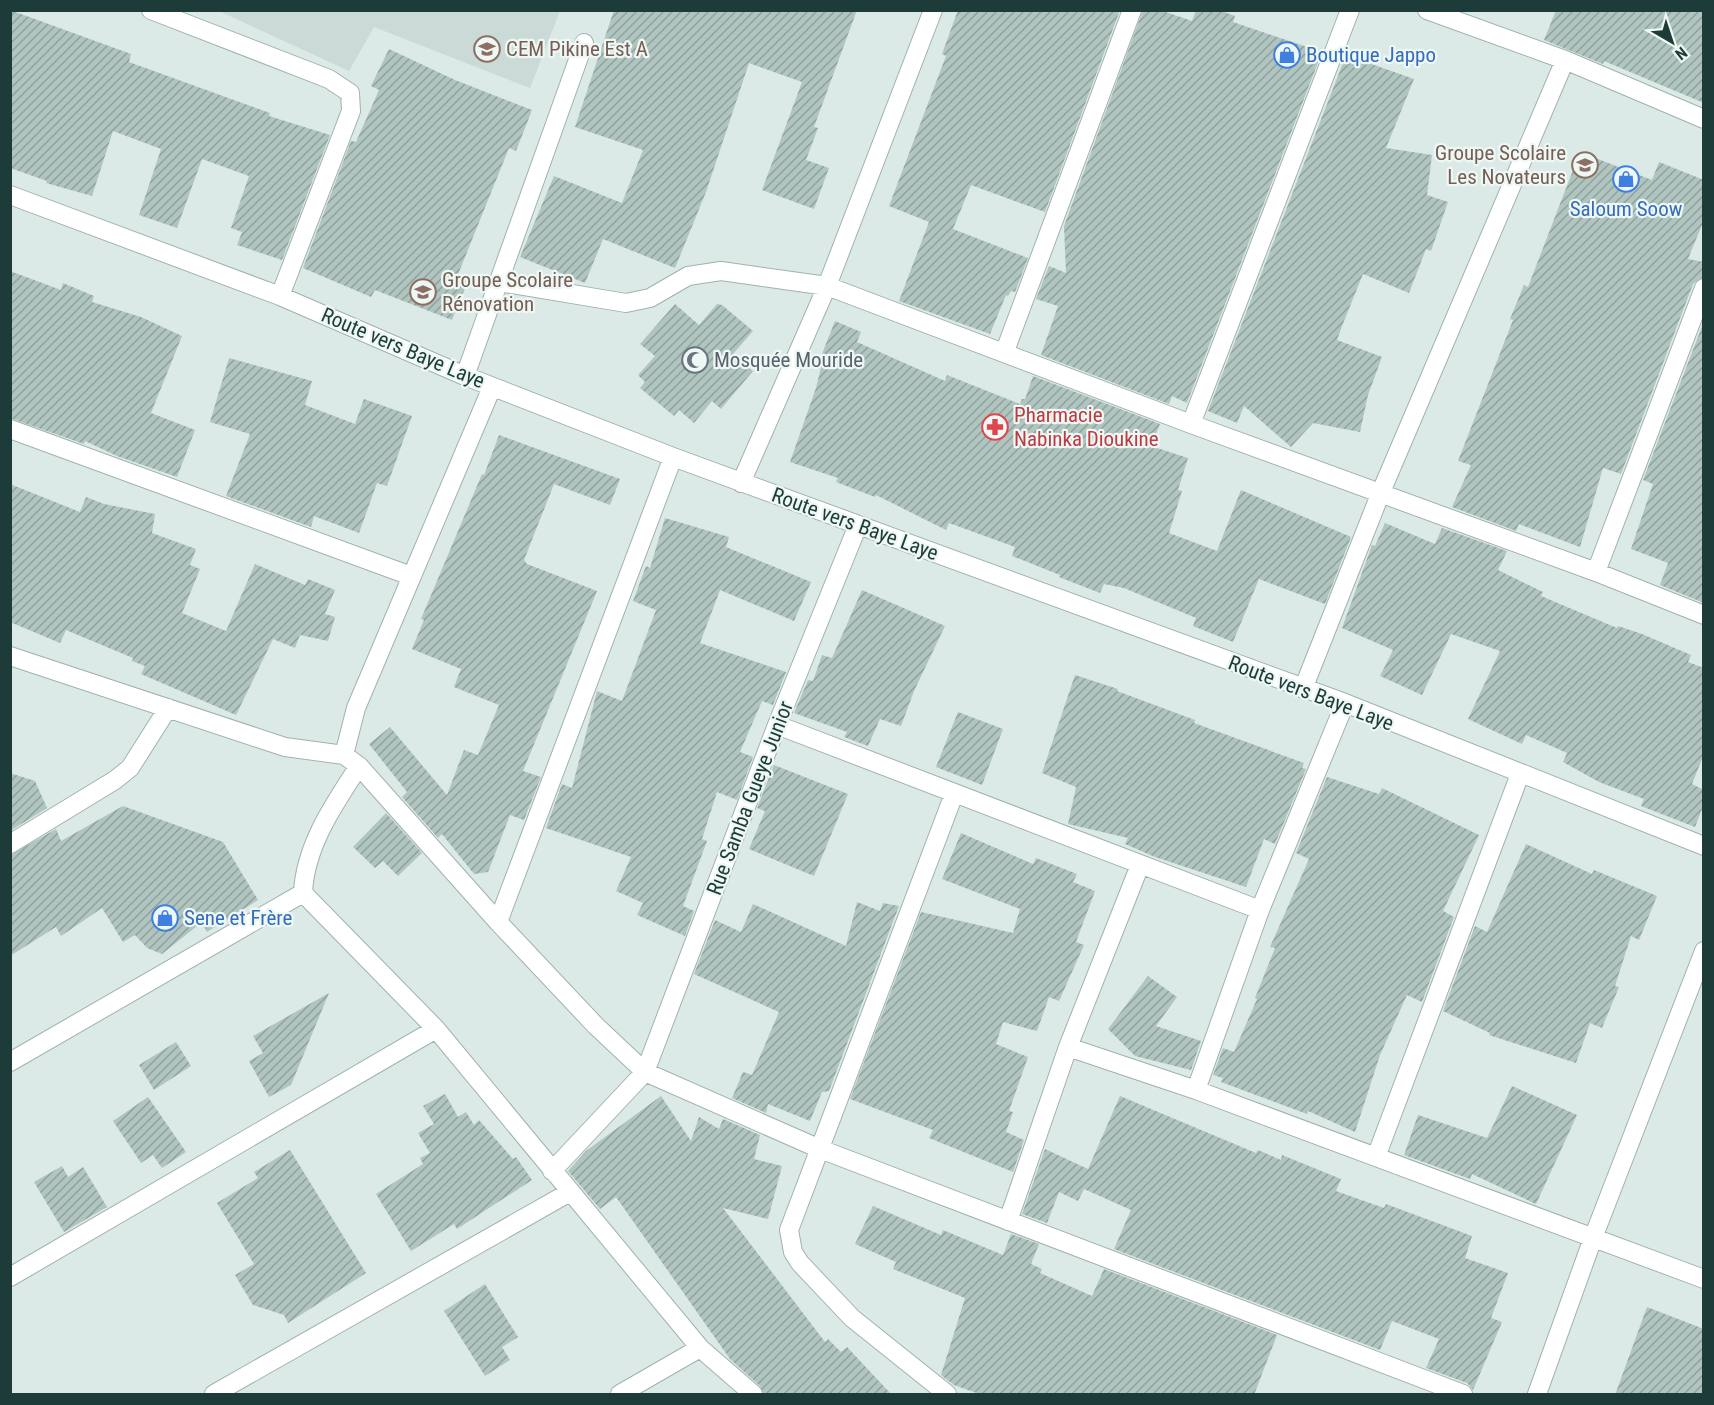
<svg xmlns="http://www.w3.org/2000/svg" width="1714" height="1405" font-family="'Roboto Condensed',sans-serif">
	<defs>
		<pattern id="building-hatch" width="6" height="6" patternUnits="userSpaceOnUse" patternTransform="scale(1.5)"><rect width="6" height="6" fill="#b1c5c0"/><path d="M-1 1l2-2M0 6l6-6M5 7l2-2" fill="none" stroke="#8fa19d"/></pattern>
	</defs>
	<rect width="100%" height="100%" fill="#dceae7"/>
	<path fill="#cadad6" d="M219 11H560L530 88 374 27 349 71Z"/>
	<path fill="url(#building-hatch)" d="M10 10 131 54 129 62 270 113 269 116 330 135 282 260 237 245 242 232 231 228 249 176 202 159 177 228 139 215 161 149 113 131 92 196 46 183 47 181 10 168Z
		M614 10H857L814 127 818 128 806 160 829 168 814 209 762 190 802 82 749 63 706 192 675 268 603 239 585 283 520 257 554 176 622 203 643 150 575 127Z
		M958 10H1120L1045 212 971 185 953 229 1028 258 1015 292 1011 291 1008 296 1006 295 990 334 899 301 929 222 889 206 946 56 942 54Z
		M1143 10H1160L1192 21 1196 10H1219L1235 16 1233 22 1322 52 1187 403 1172 396 1169 404 1041 355 1058 306 1036 299 1049 266 1066 273 1064 226Z
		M1556 10H1704V103L1604 61 1603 64 1544 40Z
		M389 49 455 80 532 110 516 151 509 148 457 277 468 281 452 320 375 290 371 297 303 268 351 141 356 142 379 90 371 86Z
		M1346 55 1414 79 1386 148 1432 155 1427 195 1448 202 1431 251 1426 249 1409 293 1363 274 1342 326 1337 340 1382 357 1368 395 1360 432 1313 423 1291 447 1244 406 1237 423 1208 411Z
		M1580 152 1652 180 1659 162 1704 180V220L1688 259 1704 262V277L1693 284 1621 474 1603 468 1580 547 1519 524 1516 531 1452 507 1471 465 1458 461 1513 320 1510 319 1524 285 1528 287Z
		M10 271 61 290 63 283 94 296 92 302 141 317 182 336 151 413 195 430 177 477 117 456 85 441 84 444 10 418Z
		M675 304 699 325 717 304 722 305 753 331 733 354 753 371 721 409 712 401 694 423 679 410 674 416 640 388 645 382 638 375 655 356 640 344Z
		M835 321 861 332 857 342 945 381 947 375 1020 404 1022 399H1025L1033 376 1160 424 1151 446 1188 458 1178 490 1182 491 1169 533 1217 551 1241 490 1351 537 1325 604 1259 579 1233 642 1193 626 1196 618 1124 588 1104 584 1100 593 1059 577 1060 575 1012 556 1015 547 949 523 946 530 876 495 875 497 836 482 838 478 790 462 816 388 824 355 822 354Z
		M1704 321V603L1660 585 1668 563 1631 549 1653 484 1643 480Z
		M229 358 312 381 305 405 355 424 364 399 412 416 387 486 377 483 359 533 314 516 311 527 226 496 250 434 210 422Z
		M499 435 620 479 610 505 554 484 524 560 527 564 597 591 523 771 541 777 524 820 510 815 488 872 474 874 442 834 438 838 402 797 407 792 369 744 390 727 447 795 464 750 478 755 499 705 454 687 461 669 412 649 424 620 421 619 482 474 484 475Z
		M10 484 80 512 86 497 104 504 155 514 152 533 196 549 190 565 200 569 182 613 226 631 255 564 305 585 308 579 335 590 325 614 335 617 328 641 300 635 295 648 273 639 236 715 141 674 145 666 132 661 133 658 66 630 60 643 10 622Z
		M665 518 729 537 726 547 811 582 794 621 720 590 700 643 786 672 773 705 762 701 740 752 753 757 737 800 717 792 702 839 707 841 683 906 694 911 685 936 637 915 643 903 616 891 631 857 546 828 562 784 572 788 597 691 622 701 656 610 633 601 646 566 650 568Z
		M1385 523 1435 544 1442 528 1507 551 1498 570 1543 592 1541 596 1617 628 1618 626 1642 634 1691 655 1688 662 1704 668V754L1692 784 1704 790V804L1695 827 1641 806 1644 799 1599 782 1563 762 1567 753 1526 735 1522 744 1468 719 1500 651 1451 634 1422 695 1380 676 1393 650 1342 628 1372 545 1375 546Z
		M862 590 945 626 914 691 901 726 880 719 868 746 844 737 847 732 794 713 808 680 813 681 822 655 832 658Z
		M1075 675 1118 689 1117 691 1195 720 1194 723 1304 763 1302 768 1306 769 1275 844 1264 839 1246 887 1155 857 1125 844 1128 838 1068 824 1076 787 1042 773Z
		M958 712 1003 729 982 785 936 767Z
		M774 765 848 794 814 876 749 849 765 811 757 808Z
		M10 773 35 781 47 808 10 831Z
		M1327 777 1379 794 1382 788 1479 835 1443 911 1454 917 1422 1002 1407 995 1380 1055 1355 1132 1308 1111 1307 1114 1221 1082 1223 1078 1213 1075 1223 1048 1234 1052 1257 999 1255 998 1275 948 1270 947 1309 859 1296 853Z
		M123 806 223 842 258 900 207 932 202 922 162 954 147 948 135 935 123 942 102 908 61 936 56 927 10 956V855L56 829 61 841Z
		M386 813 422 853 398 876 383 861 375 868 353 847Z
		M961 833 1033 864 1036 858 1077 874 1073 882 1095 891 1076 942 1084 945 1059 1001 1049 997 1037 1031 1003 1022 996 1044 1028 1057 1009 1111 1013 1112 1006 1132 1024 1140 1013 1172 929 1138 933 1130 850 1099 921 912 1013 933 1020 909 942 879Z
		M1526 844 1592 874 1594 870 1657 896 1639 940 1631 936 1615 986 1619 987 1602 1028 1590 1023 1576 1063 1489 1035 1490 1033 1443 1011 1475 926 1487 932Z
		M857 902 880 911 883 903 899 906 829 1091 822 1092 810 1121 768 1104 766 1113 732 1098 743 1072 752 1075 779 1012 694 974 715 920 741 932 753 904 846 946Z
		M1148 976 1177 997 1156 1026 1201 1041 1191 1070 1135 1056 1108 1029Z
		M329 993 291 1085 269 1097 249 1061 263 1053 253 1036Z
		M176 1042 191 1066 154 1090 139 1065Z
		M1512 1086 1577 1115 1536 1204 1472 1174 1470 1179 1404 1155 1418 1115 1487 1138Z
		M445 1094 458 1117 466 1112 474 1125 479 1120 513 1159 516 1157 532 1180 457 1229 454 1224 411 1251 376 1194 423 1164 420 1158 430 1153 418 1133 434 1124 423 1106Z
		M661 1096 691 1141 699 1117 719 1129 723 1119 760 1135 754 1159 782 1166 768 1219 723 1208 825 1342 828 1339 841 1352 847 1347 892 1395H764L760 1386 730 1359 616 1197 600 1209 568 1171 586 1151Z
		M1120 1096 1256 1153 1258 1150 1281 1160 1282 1155 1341 1179 1336 1191 1384 1208 1386 1204 1472 1236 1465 1258 1508 1273 1491 1318 1502 1322 1473 1390 1467 1383 1426 1368 1439 1339 1392 1321 1380 1350 1114 1249 1131 1210 1084 1189 1078 1201 1059 1192 1047 1223 1022 1214 1045 1149 1088 1169Z
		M148 1097 186 1152 162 1168 153 1155 141 1163 113 1121Z
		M290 1150 366 1273 288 1323 284 1315 253 1305 235 1275 254 1264 217 1203 258 1178 254 1172Z
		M62 1166 68 1177 83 1167 107 1207 64 1232 34 1182Z
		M873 1206 941 1235 943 1230 1003 1255 1011 1234 1039 1244 1031 1264 1042 1269 1040 1273 1092 1296 1104 1269 1277 1335 1254 1395H982L954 1385 941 1375 965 1298 893 1269 896 1262 855 1244Z
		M485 1284 518 1337 502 1347 510 1360 485 1376 444 1311Z
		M1647 1307 1704 1329V1395H1615Z"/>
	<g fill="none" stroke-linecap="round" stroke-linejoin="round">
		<g stroke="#9fb2af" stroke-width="20">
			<path id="street" d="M151 10 329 79 350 93 351 111 280 296
				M1427 10 1565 60 1704 119
				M10 195 280 296 465 376 673 457 1345 703 1704 846
				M499 282 626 303 650 298 688 276 721 271 827 286 1191 424 1596 572 1704 615
				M1005 351 1132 10
				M465 376 584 43
				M1191 424 1350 10
				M10 429 411 576
				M741 483 827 286 933 10
				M1596 572 1704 288
				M10 656 285 747 344 755 359 766 498 922 596 1026 645 1072 820 1149 1463 1394
				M1303 689 1381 492 1565 60
				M777 725 1260 910
				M344 755 356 708 492 387
				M359 766C334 804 305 846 303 893L436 1029 700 1348 753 1394
				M10 844 115 780 130 768 168 708
				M498 922 673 457
				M1068 1047 1196 1090 1704 1279
				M10 1062 303 893
				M1196 1090 1260 910 1345 703
				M1376 1157 1520 774
				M552 1171 645 1072 777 725 858 525
				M1008 1221 1068 1047 1140 865
				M10 1277 436 1029
				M214 1394 570 1192
				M620 1394 700 1348
				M947 1394 852 1318 800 1263 793 1252 789 1230 954 794
				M1537 1394 1593 1238 1704 951"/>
		</g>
		<use href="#street" stroke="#fff" stroke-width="18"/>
	</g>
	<defs>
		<g id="school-ring" transform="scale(1.35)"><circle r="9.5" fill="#edf7f4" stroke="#8d6e63" stroke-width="1.5"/><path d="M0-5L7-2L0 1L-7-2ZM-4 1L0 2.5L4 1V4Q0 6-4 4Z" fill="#8d6e63"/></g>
		<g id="shop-ring" transform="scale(1.35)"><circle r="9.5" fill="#edf7f4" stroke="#3f7fe0" stroke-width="1.5"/><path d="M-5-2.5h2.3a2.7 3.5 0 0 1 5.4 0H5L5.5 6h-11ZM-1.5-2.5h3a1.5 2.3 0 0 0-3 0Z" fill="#3f7fe0"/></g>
		<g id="mosque-ring" transform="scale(1.35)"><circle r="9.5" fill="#edf7f4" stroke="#6b7280" stroke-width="1.5"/><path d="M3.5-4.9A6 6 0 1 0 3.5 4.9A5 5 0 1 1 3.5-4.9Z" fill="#6b7280"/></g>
		<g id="pharmacy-ring" transform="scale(1.35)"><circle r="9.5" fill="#edf7f4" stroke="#e0444e" stroke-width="1.5"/><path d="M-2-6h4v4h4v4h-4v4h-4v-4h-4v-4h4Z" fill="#e0444e"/></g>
	</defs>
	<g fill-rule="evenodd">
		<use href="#school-ring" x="487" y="49"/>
		<use href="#shop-ring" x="1287" y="55"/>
		<use href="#school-ring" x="1585" y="165"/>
		<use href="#shop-ring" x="1626" y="179"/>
		<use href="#school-ring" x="423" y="292"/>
		<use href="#mosque-ring" x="695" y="360"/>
		<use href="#pharmacy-ring" x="995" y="427"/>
		<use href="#shop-ring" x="165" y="918"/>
	</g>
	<g text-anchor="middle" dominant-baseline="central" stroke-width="4.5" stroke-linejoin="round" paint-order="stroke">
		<g font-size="21" fill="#785e54" stroke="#edf7f4" text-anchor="start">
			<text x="506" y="49">CEM Pikine Est A</text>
			<text x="1566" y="153" text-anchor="end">Groupe Scolaire<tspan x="1566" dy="24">Les Novateurs</tspan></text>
			<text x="442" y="280">Groupe Scolaire<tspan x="442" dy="24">Rénovation</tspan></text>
		</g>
		<g font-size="21" fill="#366cbe" stroke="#edf7f4" text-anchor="start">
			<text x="1306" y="55">Boutique Jappo</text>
			<text x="1626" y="209" text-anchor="middle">Saloum Soow</text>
			<text x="184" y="918">Sene et Frère</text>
		</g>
		<g font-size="21" fill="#1d3b38" stroke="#edf7f4">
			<text transform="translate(403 348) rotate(23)">Route vers Baye Laye</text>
			<text transform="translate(855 524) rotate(20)">Route vers Baye Laye</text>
			<text transform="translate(1311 693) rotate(21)">Route vers Baye Laye</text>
			<text transform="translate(750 798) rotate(-69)">Rue Samba Gueye Junior</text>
		</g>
		<g font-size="21" fill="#5b616d" stroke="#edf7f4" text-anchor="start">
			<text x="714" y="360">Mosquée Mouride</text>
		</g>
		<g font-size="21" fill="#be3a42" stroke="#edf7f4" text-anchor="start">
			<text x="1014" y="415">Pharmacie<tspan x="1014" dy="24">Nabinka Dioukine</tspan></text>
		</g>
	</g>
	<rect width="1714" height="1405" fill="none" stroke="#1d3b38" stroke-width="24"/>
	<g transform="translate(1672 42) rotate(141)" stroke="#edf7f4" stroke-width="4.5" paint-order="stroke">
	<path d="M0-4.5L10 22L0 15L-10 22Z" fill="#1d3b38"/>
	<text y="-9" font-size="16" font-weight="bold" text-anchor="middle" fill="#1d3b38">N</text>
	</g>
</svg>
